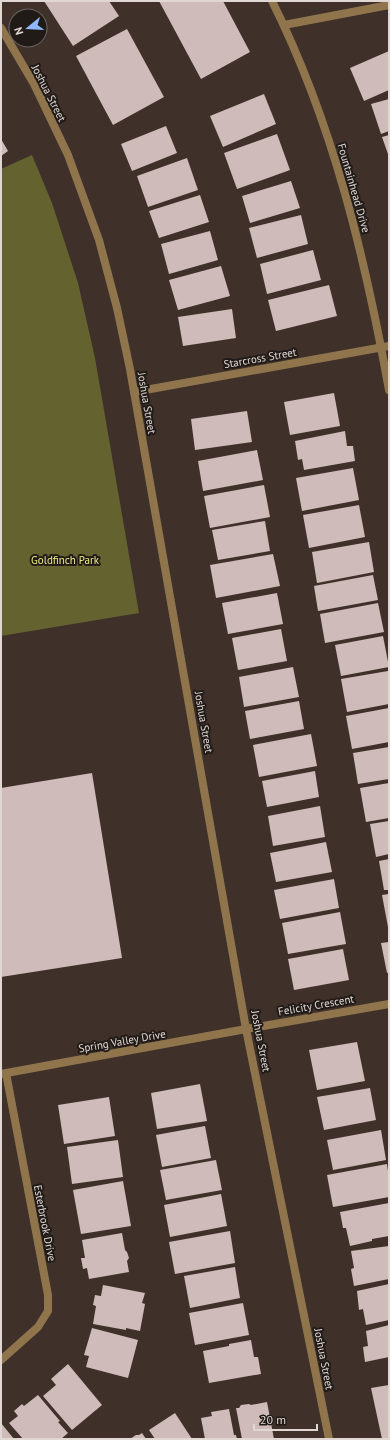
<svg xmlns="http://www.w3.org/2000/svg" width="390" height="1440" font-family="'PT Sans',sans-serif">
	<rect width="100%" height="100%" fill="#3f312a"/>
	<path fill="#64622f" d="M32 155 52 203 78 283 95 358 139 613 1 636V169Z"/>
	<path fill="#d0bbbb" d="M44 1H109L119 16 73 46Z
		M159 1H223L250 52 201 79Z
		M127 29 164 97 113 125 76 56Z
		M389 51V90L364 101 350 68Z
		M264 94 276 124 223 147 210 116Z
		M389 99V131L381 134 371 104Z
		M166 126 177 153 132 171 121 144Z
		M277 134 290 170 237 189 224 153Z
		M389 135V157L382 137Z
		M1 139 8 151 1 156Z
		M187 158 198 190 148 207 137 176Z
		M291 181 300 208 250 223 242 196Z
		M200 195 209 222 159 238 149 211Z
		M301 215 308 244 257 258 249 228Z
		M210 231 218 260 169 274 161 244Z
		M313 250 321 280 267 294 260 264Z
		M221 266 230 296 178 310 169 280Z
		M329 285 337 316 276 331 268 300Z
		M232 309 236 338 183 346 178 317Z
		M334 393 340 426 290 435 284 402Z
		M247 411 252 442 195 450 191 419Z
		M345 431 347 446H353L355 461 304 470 302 459 298 460 295 441Z
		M257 450 263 480 203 491 198 461Z
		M353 468 359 500 302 511 296 478Z
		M264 485 270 517 210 528 204 496Z
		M359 505 365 537 309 548 303 515Z
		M265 521 270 551 218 560 212 530Z
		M369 542 374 572 317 583 312 552Z
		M273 554 280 586 216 598 210 565Z
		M373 575 378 600 318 611 314 586Z
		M277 593 283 624 228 634 222 603Z
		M378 603 384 632 325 643 320 614Z
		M281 629 287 661 238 670 232 638Z
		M383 636 389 667 341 676 335 645Z
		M293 667 299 697 244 707 239 677Z
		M388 671 389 704 347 712 341 679Z
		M299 701 304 729 250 739 245 711Z
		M389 708V742L352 749 346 716Z
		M311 734 317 766 259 777 253 745Z
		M389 747V779L358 784 353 753Z
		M315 771 319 797 267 807 262 781Z
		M92 773 122 958 1 977V788Z
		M389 783V818L366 822 360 788Z
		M320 806 325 837 273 846 268 816Z
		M389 821V854L376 857 370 824Z
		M326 842 332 872 276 882 270 853Z
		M389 859V890H384L379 861Z
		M334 879 339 908 280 919 274 890Z
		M389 894V927H388L382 895Z
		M340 912 346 944 288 954 282 923Z
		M389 942V972L387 973 381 943Z
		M343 949 349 980 294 990 288 959Z
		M357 1042 365 1081 317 1090 309 1050Z
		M200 1084 207 1121 157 1129 151 1093Z
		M370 1088 376 1120 324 1130 317 1097Z
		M109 1097 115 1136 64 1144 58 1105Z
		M205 1126 211 1158 162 1167 156 1135Z
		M381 1130 386 1160 333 1170 327 1140Z
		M118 1140 123 1177 72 1184 67 1147Z
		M216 1160 222 1190 166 1200 160 1170Z
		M387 1164 389 1178V1197L333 1207 327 1175Z
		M123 1181 131 1226 81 1234 73 1190Z
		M221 1194 227 1226 170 1237 164 1205Z
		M389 1203V1236L372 1239V1241L350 1246 346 1228H343L340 1212Z
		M230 1231 235 1263 175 1274 169 1242Z
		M122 1233 125 1250 127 1252 129 1258 127 1261 129 1272 89 1279 87 1268 83 1269 81 1258H85L82 1240Z
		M389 1246V1279L354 1286 351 1269 354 1268 351 1251Z
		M235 1267 240 1298 190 1308 184 1276Z
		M389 1284V1320L366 1325 363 1309 359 1310 357 1291Z
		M103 1285 145 1293 142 1303 145 1304 140 1331 126 1328V1330L93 1324 96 1306 93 1305 95 1295 101 1296Z
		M243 1303 249 1335 195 1345 189 1313Z
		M389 1325V1357L365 1362 363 1347 368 1346 366 1331Z
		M92 1328 138 1340 128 1378 86 1367 89 1356 84 1355Z
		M251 1340 254 1357H258L261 1374 209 1383 203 1351 229 1346V1344Z
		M68 1364 102 1405 72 1430 43 1396 56 1385 51 1379Z
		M389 1385V1439H382L371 1388Z
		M38 1395 60 1421 58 1422 68 1433 61 1439H23L9 1423 18 1416 14 1411 22 1404 24 1406Z
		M267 1402 274 1439H242L236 1408H239L241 1405 249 1404 251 1405Z
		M229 1409 234 1435H236L237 1439H205L201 1418 212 1416 211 1412Z
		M175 1413 192 1439H155L149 1430Z
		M1 1423 14 1439H1Z
		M142 1433 146 1439H130L136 1435H139Z"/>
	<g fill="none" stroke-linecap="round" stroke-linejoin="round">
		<path stroke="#90754c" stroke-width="8" d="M272 1C333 123 365 257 389 390
			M284 25 389 5
			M134 392 389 346
			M246 1029 389 1004
			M1 1360 38 1327 48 1311V1295L6 1073"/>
		<path stroke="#90754c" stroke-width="8" d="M1 28 34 84 68 155 99 240 117 308 130 369 246 1029 329 1439
			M1 1074 246 1029"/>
	</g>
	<g text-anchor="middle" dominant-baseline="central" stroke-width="4" stroke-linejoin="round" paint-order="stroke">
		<g font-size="11" fill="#e0d7d3" stroke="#211b18">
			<text transform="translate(49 93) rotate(63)">Joshua Street</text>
			<text transform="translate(354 188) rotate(74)">Fountainhead Drive</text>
			<text transform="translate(260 358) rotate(-10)">Starcross Street</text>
			<text transform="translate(147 403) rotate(80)">Joshua Street</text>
			<text transform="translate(204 722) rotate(80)">Joshua Street</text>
			<text transform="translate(316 1005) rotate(-10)">Felicity Crescent</text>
			<text transform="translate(122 1041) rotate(-10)">Spring Valley Drive</text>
			<text transform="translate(261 1041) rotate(79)">Joshua Street</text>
			<text transform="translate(45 1223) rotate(79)">Esterbrook Drive</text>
			<text transform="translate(324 1359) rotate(79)">Joshua Street</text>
		</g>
		<g font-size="11" fill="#ece98a" stroke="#211b18">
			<text x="65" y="560">Goldfinch Park</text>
		</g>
	</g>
	<rect width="390" height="1440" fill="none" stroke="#e0d7d3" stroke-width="4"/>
	<g transform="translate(28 28) rotate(252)"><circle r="19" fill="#211b18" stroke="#6d6663"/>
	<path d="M0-3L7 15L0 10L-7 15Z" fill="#8fb8fd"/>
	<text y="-6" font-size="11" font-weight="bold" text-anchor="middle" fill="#e0d7d3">N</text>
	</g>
	<path d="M254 1424v6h63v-6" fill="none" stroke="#e0d7d3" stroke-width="2"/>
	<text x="260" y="1424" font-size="12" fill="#e0d7d3" stroke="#211b18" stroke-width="3" paint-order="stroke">20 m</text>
</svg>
